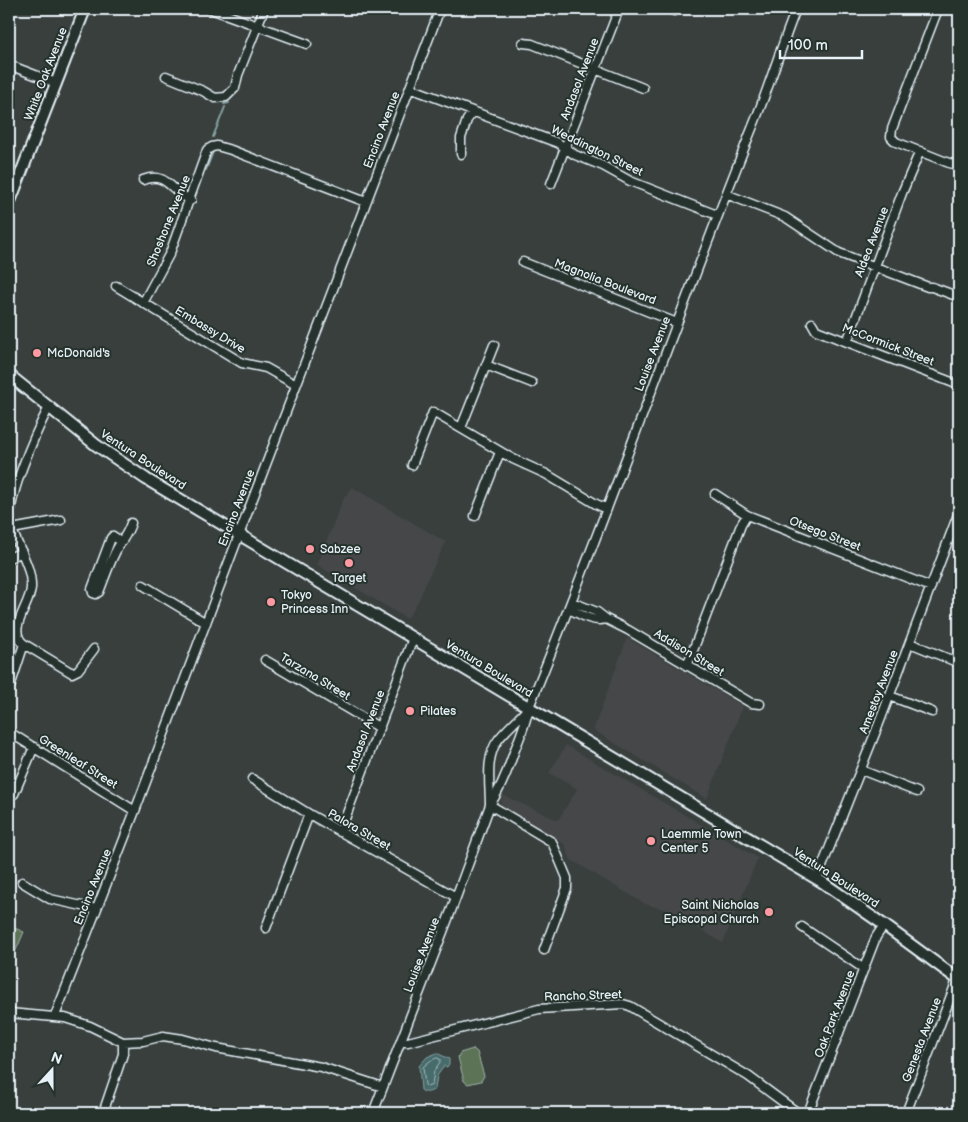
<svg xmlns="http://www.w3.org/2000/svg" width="968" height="1122" font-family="'Balsamiq Sans',sans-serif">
	<rect width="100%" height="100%" fill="#383f3d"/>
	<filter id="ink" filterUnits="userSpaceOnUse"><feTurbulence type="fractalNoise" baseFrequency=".02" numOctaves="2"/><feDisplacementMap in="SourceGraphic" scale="10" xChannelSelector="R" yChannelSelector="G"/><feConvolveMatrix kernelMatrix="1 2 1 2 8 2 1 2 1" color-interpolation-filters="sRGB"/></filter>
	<g filter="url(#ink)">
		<path fill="#454748" d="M352 487 446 542 430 574 419 600 407 619 317 565 343 499Z
			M627 638 743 706 707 799 593 730Z
			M566 745 758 858 723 943 667 910 645 904 571 860 564 844 500 805 503 795 558 820 577 789 549 773Z"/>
		<path fill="#5b7357" stroke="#a2b2a8" d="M12 927 24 932 14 955 9 952V936Z
			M473 1049 477 1052 484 1076 481 1081 468 1084 464 1081 458 1057 460 1053Z"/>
		<path fill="#466b6a" stroke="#87a1a3" d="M437 1053 449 1059V1064L447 1067 444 1066 437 1076 435 1089C431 1092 425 1094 421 1090L419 1066 427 1057Z"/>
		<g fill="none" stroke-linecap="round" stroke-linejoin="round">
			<path stroke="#a7bbbf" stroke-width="1" d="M437 1058 440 1059V1062L434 1071 432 1085 427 1087 425 1085 423 1067 430 1061Z"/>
			<path stroke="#87a1a3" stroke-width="2" d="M224 104 229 103
				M213 137 225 107
				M206 170 213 152 212 149"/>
			<g stroke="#e8f1f8" stroke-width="11">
				<path id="minor" d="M211 9 307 44
					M669 9 674 11
					M938 9 892 129 891 137 896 142 949 163 959 165
					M523 43 532 44 643 88
					M9 65 56 83
					M166 76 203 91 215 98 226 97 235 88 238 75 264 9
					M410 88 558 143 575 155 603 166 630 181 717 215
					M461 154V138L467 120 473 112
					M143 180C168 171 170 192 191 200
					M551 184 619 9
					M726 194 785 217 839 253 928 287H932L959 297
					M523 262 677 323
					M116 286 242 363 266 368 296 385
					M143 303 170 253 207 150 212 147 217 146 231 150 366 202
					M812 323 816 330 959 385
					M847 342 902 193 920 151
					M486 365 532 383
					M461 428 494 345
					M412 465 433 412 513 459 546 474 596 504 607 509
					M715 494 747 515 931 587
					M475 516 500 452
					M12 529 61 520
					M122 542 113 536 111 538 92 589 93 593 96 594 99 592C105 577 110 561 118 547 123 539 128 533 131 523
					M9 558 22 552
					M143 585 206 623
					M572 602 597 612 606 619 628 630 751 703 760 704
					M569 609C580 614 593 623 606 619
					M910 643 959 663
					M24 644 72 673 78 670 94 649
					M265 660 380 728
					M687 666 741 525 747 515
					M9 690 24 644C6 630 30 606 31 588 32 566 17 547 11 526 5 500 36 432 49 407
					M890 696 932 712
					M9 732 135 811
					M861 770 917 792
					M252 779 309 814 456 897
					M14 794 34 747
					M490 805 552 842 567 878V888L544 950
					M490 805C490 784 485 757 498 740 506 729 519 719 528 708
					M340 832 413 638
					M817 879 880 721 959 512
					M22 882 50 899 96 909
					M802 927 864 969
					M266 928 309 814
					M9 1013 65 1018 90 1026 123 1042 143 1041 163 1036 183 1039 216 1048 321 1067 383 1087
					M55 1016 135 811 239 535 440 9
					M401 1042H408L539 1009 623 1004 630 1006 645 1015 748 1076 798 1113
					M103 1113 123 1054V1042
					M373 1113 451 911 490 805C501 788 508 770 514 752 520 737 526 723 529 707 608 515 676 319 753 126 769 87 781 47 796 9
					M808 1113 876 937 884 925
					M906 1113 959 975"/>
			</g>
			<g stroke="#e8f1f8" stroke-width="14">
				<path id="major" d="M9 204 85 9
					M9 375 96 445 146 479 822 882 884 925 959 980"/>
			</g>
			<use href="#minor" stroke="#26332d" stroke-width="8"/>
			<use href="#major" stroke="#26332d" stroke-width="10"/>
		</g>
	</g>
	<g fill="#ff9aa2" stroke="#26332d" stroke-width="2">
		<circle cx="37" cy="353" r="5"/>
		<circle cx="310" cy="549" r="5"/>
		<circle cx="349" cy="563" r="5"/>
		<circle cx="271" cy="602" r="5"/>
		<circle cx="410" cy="711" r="5"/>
		<circle cx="651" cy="841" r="5"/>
		<circle cx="769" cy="912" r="5"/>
	</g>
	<g text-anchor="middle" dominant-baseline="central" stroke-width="4" stroke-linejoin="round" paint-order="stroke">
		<g font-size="12" fill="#e8f1f8" stroke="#26332d">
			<text transform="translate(46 74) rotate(-69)">White Oak Avenue</text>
			<text transform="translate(580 79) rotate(-69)">Andasol Avenue</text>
			<text transform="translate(382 130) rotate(-69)">Encino Avenue</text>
			<text transform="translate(597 151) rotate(26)">Weddington Street</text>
			<text transform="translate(169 221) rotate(-68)">Shoshone Avenue</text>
			<text transform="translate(872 242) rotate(-69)">Aldea Avenue</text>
			<text transform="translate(605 282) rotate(21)">Magnolia Boulevard</text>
			<text transform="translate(210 330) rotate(31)">Embassy Drive</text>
			<text transform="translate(888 345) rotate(21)">McCormick Street</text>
			<text transform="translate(653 354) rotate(-69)">Louise Avenue</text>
			<text transform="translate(143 460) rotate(33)">Ventura Boulevard</text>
			<text transform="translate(237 508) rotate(-69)">Encino Avenue</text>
			<text transform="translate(825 534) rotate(21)">Otsego Street</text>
			<text transform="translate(689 653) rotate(31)">Addison Street</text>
			<text transform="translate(489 669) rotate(31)">Ventura Boulevard</text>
			<text transform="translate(315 677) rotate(31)">Tarzana Street</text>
			<text transform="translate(879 692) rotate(-69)">Amestoy Avenue</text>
			<text transform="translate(366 731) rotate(-69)">Andasol Avenue</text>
			<text transform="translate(78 762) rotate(32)">Greenleaf Street</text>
			<text transform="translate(359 830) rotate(30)">Palora Street</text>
			<text transform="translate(836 878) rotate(33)">Ventura Boulevard</text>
			<text transform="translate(93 887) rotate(-68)">Encino Avenue</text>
			<text transform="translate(422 955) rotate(-69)">Louise Avenue</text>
			<text transform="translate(583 996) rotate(-2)">Rancho Street</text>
			<text transform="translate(835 1014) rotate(-69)">Oak Park Avenue</text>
			<text transform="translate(922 1040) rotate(-69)">Genesta Avenue</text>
		</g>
		<g font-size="12" fill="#e8f1f8" stroke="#26332d" text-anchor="start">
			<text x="47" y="353">McDonald's</text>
			<text x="320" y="549">Sabzee</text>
			<text x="349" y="578" text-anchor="middle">Target</text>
			<text x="281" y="595">Tokyo<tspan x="281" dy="14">Princess Inn</tspan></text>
			<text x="420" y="711">Pilates</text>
			<text x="661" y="834">Laemmle Town<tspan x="661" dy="14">Center 5</tspan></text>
			<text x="759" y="905" text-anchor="end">Saint Nicholas<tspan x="759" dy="14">Episcopal Church</tspan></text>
		</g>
	</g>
	<rect width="968" height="1122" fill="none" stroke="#26332d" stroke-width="30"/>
	<rect x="15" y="15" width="938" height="1092" fill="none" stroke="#e8f1f8" stroke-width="2" filter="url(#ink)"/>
	<g transform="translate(52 1070) rotate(21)" stroke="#26332d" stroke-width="4" paint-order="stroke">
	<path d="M0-4L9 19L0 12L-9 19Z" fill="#e8f1f8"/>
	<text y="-8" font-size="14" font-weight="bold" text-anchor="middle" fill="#e8f1f8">N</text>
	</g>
	<path d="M780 50v8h82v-8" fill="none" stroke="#e8f1f8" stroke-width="2.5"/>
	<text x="788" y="50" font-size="15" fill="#e8f1f8" stroke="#26332d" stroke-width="4" paint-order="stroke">100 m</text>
</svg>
